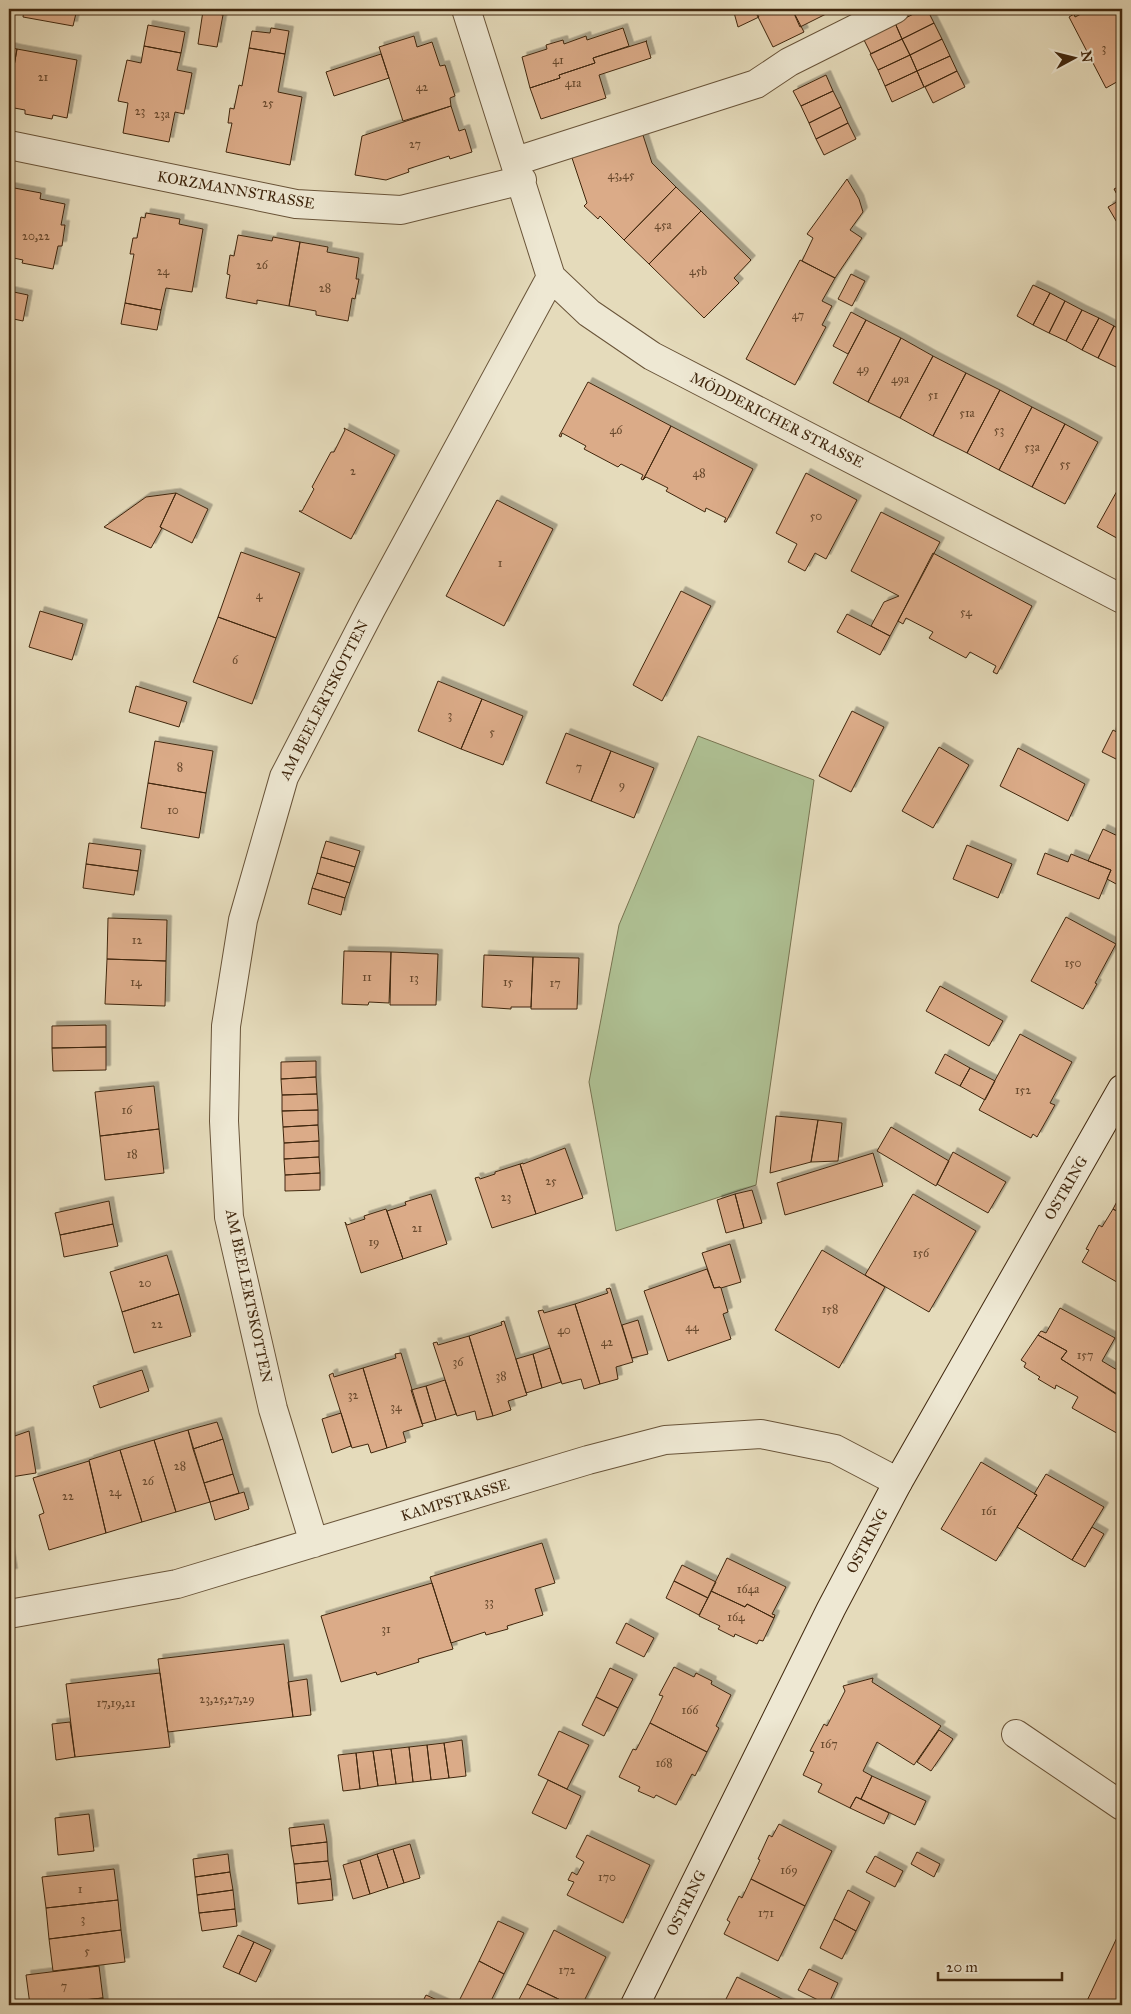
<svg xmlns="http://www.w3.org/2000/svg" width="1131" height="2014" font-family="'IM FELL Great Primer',serif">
	<defs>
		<filter id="shadow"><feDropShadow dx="4.5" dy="-4.5" stdDeviation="0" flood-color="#0004"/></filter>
	</defs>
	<rect width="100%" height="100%" fill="#e5dbbb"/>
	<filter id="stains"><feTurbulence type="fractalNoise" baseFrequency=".004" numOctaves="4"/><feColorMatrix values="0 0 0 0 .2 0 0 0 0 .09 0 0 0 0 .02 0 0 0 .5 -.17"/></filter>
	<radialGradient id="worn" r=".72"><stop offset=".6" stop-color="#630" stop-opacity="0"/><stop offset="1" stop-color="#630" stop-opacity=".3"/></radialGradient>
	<path fill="#afc194" stroke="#787451" d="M698 736 814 780 756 1185 616 1231 589 1082 619 925Z"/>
	<path fill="#dbab88" stroke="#40270e" filter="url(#shadow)" d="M24 9H77L73 26 23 17Z
		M733 9H754L759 17 738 27Z
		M754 9H792L804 32 773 47Z
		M792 9H829L830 12 800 27Z
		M924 9H927L934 23 902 39 895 23Z
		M1091 9H1122V79L1106 88 1069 17 1074 14 1075 17Z
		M203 11 223 15 217 47 198 44Z
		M895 23 902 39 871 54 863 38Z
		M934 23 942 39 910 55 902 39Z
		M148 25 185 32 181 53 144 46Z
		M271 28 289 31 285 54 249 48 252 31 270 33Z
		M623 28 629 46 593 58 595 63 559 75 560 78 530 88 522 57 547 49 546 45 563 40 564 44 586 36 587 40Z
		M414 36 417 47 432 42 440 66 445 65 455 96 450 98 451 106 403 121 379 47Z
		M902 39 910 55 878 70 870 54Z
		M942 39 950 56 917 71 910 55Z
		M646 41 651 58 599 75 606 98 541 119 530 88 560 78 559 75 595 63 593 58 647 41Z
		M144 46 181 53 177 70 192 73 184 114 175 112 169 142 123 133 128 103 118 101 127 60 141 63Z
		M9 47 17 49 9 95Z
		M249 48 285 54 278 92 302 97 290 165 226 152 232 123H228L230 108 234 109 239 85 242 86Z
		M17 49 77 60 67 118 53 115 52 119 25 114V110L9 107V95Z
		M381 54 389 78 334 96 326 72Z
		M910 55 917 71 885 86 878 70Z
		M950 56 957 71 924 87 917 71Z
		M917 71 924 87 892 102 885 86Z
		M957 71 965 87 933 103 925 87Z
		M826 75 833 91 801 106 793 91Z
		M833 91 841 107 809 123 801 106Z
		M451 106 459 131 465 129 472 152 450 159 449 156 408 169 409 172 386 180 355 175 362 136Z
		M841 107 848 123 816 139 809 123Z
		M848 123 856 139 824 155 816 139Z
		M641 129 652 163 676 187 624 240 600 216 598 219 584 206 587 203 570 152Z
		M847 179 859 199 863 212 850 230 862 238 835 278 802 261 813 238 807 234Z
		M1120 182 1121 185 1122 184V231L1108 207 1120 200 1114 189 1118 187 1117 184Z
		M9 187 41 193 40 199 65 204 61 225H65L62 246H58L53 269 22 263 23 260 9 257Z
		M676 187 701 211 649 264 624 240Z
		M701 211 751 260 734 278 739 283 704 318 649 264Z
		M146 213 180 219 179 224 203 229 192 292 166 288 161 310 125 303 134 254H130L133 238H137L141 217 145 218Z
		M238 235 272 241 273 237 300 242 289 306 257 300V304L226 298 230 275 227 274 230 255 234 256Z
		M300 242 328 247 327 252 359 258 356 279H359L355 299 352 298 348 321 316 315V311L289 306Z
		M800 260 835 278 822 301 832 306 822 325 826 327 795 385 746 359Z
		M851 274 865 281 852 306 838 299Z
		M1033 285 1050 293 1033 325 1017 316Z
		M9 291 28 295 23 321 9 318Z
		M1050 293 1065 301 1049 333 1033 325Z
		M1065 301 1082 310 1066 341 1049 333Z
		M125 303 161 310 157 330 121 324Z
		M1082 310 1099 318 1082 350 1066 341Z
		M851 312 866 320 848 354 833 346Z
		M1099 318 1114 326 1098 358 1082 350Z
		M866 320 901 338 868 402 833 383Z
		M1114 326 1122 331V354L1116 367 1098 358Z
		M901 338 933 356 900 418 868 402Z
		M1122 354V370L1116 367Z
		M933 356 966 373 933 436 900 418Z
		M966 373 1000 390 967 453 933 436Z
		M588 382 671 426 643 480 641 479 643 475 621 464 618 467 584 449 586 446 562 433 561 437 559 436Z
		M1000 390 1032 407 999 470 967 453Z
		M1032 407 1065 424 1032 487 999 470Z
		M1065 424 1098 442 1065 504 1032 487Z
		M671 426 753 469 726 522H724L726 518 706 508 705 512 666 491 668 488 646 477 643 480Z
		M344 428 395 455 351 539 299 511H302L314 489 312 487 331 452H334L345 430Z
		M806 473 857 500 826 559 815 553 805 571 788 562 797 544 776 533Z
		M1122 482V541L1097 527Z
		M176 493 208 509 192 543 160 527Z
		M176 493 160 527 162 528 151 548 104 527 146 497Z
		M497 500 553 529 504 626 446 596Z
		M881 512 940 542 890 636 871 626 884 602 899 596 851 571Z
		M241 552 300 573 276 638 218 617Z
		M933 553 1032 606 997 674 993 672 996 666 970 652 966 658 929 638 933 632 906 618 903 624 898 621Z
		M681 591 711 606 662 701 633 685Z
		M40 611 83 624 72 660 29 647Z
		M847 614 890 636 880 655 837 632Z
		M218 617 276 638 252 704 193 682Z
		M438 681 482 699 461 749 418 731Z
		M136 686 187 702 179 727 129 712Z
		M482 699 523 716 503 765 461 749Z
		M852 711 884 727 851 792 819 776Z
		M1113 730 1122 735V762L1102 752Z
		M566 733 611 751 591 801 546 783Z
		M155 741 213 751 206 793 148 783Z
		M939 747 969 765 933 828 902 811Z
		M1018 748 1085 784 1068 821 1000 786Z
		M611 751 654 768 634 818 591 801Z
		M148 783 206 793 199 838 141 828Z
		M1103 829 1122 838V879L1120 878 1118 885 1107 879 1111 870 1088 861Z
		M326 841 360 851 355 867 321 857Z
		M89 843 141 850 138 871 86 864Z
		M967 845 1012 864 998 898 953 879Z
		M1045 853 1068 862 1071 854 1111 870 1099 899 1037 874Z
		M321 857 355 867 350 883 317 873Z
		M86 864 138 871 134 895 83 888Z
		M317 873 350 883 345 898 312 888Z
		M312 888 345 898 341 915 308 904Z
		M1066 917 1116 944 1095 983 1097 984 1083 1009 1031 981Z
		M108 918 167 920 166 961 107 959Z
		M344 951 391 952 389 1003 369 1002 368 1005 342 1004Z
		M391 952 438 954 436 1005H390Z
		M484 955 533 957 531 1007H511V1009L482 1007Z
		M533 957 579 958 577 1009H531Z
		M107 959 166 961 165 1006 105 1004Z
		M940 986 1003 1021 989 1046 926 1011Z
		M106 1025V1047L52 1048V1026Z
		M1020 1034 1072 1062 1050 1103 1055 1105 1037 1137 1033 1134 1031 1138 979 1110Z
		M106 1047V1070L53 1071 52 1048Z
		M945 1054 970 1068 960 1086 935 1073Z
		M316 1061V1077L281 1079V1062Z
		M970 1068 995 1081 985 1100 960 1086Z
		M316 1077 317 1094 282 1095 281 1079Z
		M154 1086 159 1129 100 1136 95 1092Z
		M317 1094 318 1110 282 1111V1095Z
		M318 1110V1125L283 1127 282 1111Z
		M776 1116 818 1120 811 1162 770 1173Z
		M818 1120 842 1123 838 1161 811 1162Z
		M318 1125 319 1141 284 1143 283 1127Z
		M891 1127 949 1161 936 1186 877 1151Z
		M159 1129 164 1173 105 1180 100 1136Z
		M319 1141V1157L284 1159V1143Z
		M565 1148 583 1198 536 1214 520 1164 523 1163V1164Z
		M953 1152 1006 1182 988 1213 937 1184Z
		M873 1153 883 1186 785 1215 777 1183Z
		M319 1157 320 1173 285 1175 284 1159Z
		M520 1164 536 1214 492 1228 475 1178 479 1177 480 1179 495 1174V1172Z
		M320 1173V1190L285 1191V1175Z
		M752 1190 762 1223 744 1228 735 1194Z
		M1122 1192V1214L1113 1209Z
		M431 1194 447 1244 403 1259 387 1211 406 1205 405 1202Z
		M735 1194 744 1228 726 1233 717 1200Z
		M913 1194 976 1231 929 1312 865 1275Z
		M109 1201 113 1224 60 1235 55 1213Z
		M386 1209 403 1259 361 1273 345 1222 347 1225 365 1219 364 1216Z
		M1113 1209 1122 1214V1285L1082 1262 1089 1250 1086 1249 1099 1225 1102 1227Z
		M113 1224 118 1246 64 1257 60 1235Z
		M730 1244 741 1282 721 1288 720 1287 714 1288 702 1253Z
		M822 1250 885 1287 839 1368 775 1330Z
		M167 1255 179 1294 122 1312 110 1272Z
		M707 1269 714 1288 720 1287 721 1288 728 1312 723 1314 731 1339 668 1361 644 1291Z
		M610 1288 633 1362 616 1367 618 1379 600 1384 575 1304 608 1293 606 1289Z
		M179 1294 191 1336 134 1353 122 1312Z
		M575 1304 600 1384 584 1389 581 1379 562 1384 538 1311 543 1310 544 1313Z
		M1060 1308 1115 1338 1102 1361 1122 1373V1397L1061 1359 1067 1351 1038 1335 1041 1331 1046 1333Z
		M638 1320 648 1354 632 1358 622 1325Z
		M504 1321 527 1395 508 1401 511 1410 493 1416 469 1336 502 1325 501 1322Z
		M1038 1335 1067 1351 1061 1359 1122 1398V1436L1072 1408 1078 1397 1056 1385 1055 1389 1038 1379 1040 1377 1024 1367 1026 1363 1021 1360Z
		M469 1336 493 1416 477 1420 475 1411 457 1416 433 1343 437 1342 438 1345Z
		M550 1348 561 1382 542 1388 533 1354Z
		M401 1353 423 1426 403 1432 406 1442 387 1448 363 1368 396 1358 395 1354Z
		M533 1354 542 1388 526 1393 516 1359Z
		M363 1368 387 1448 371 1453 368 1444 352 1448 329 1375 333 1373 334 1377Z
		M142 1370 149 1391 100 1408 93 1386Z
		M445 1380 456 1414 436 1420 426 1386Z
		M426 1386 436 1420 422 1424 411 1390Z
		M341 1413 351 1446 332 1453 322 1419Z
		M217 1422 223 1439 193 1449 188 1430Z
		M188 1430 210 1502 176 1512 154 1440Z
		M29 1431 36 1473 11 1477 9 1438Z
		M223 1439 233 1474 204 1483 193 1449Z
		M154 1440 176 1512 142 1522 120 1450Z
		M120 1450 142 1522 106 1533 89 1460Z
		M89 1461 106 1533 49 1550 39 1515 44 1513 33 1478Z
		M981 1462 1037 1495 996 1561 941 1529Z
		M233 1474 239 1493 210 1502 204 1483Z
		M1046 1474 1104 1507 1072 1560 1017 1527 1037 1495 1034 1494Z
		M244 1492 249 1509 215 1520 210 1502Z
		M1092 1527 1104 1534 1085 1567 1072 1560Z
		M542 1543 555 1583 535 1589 543 1615 507 1626 508 1629 486 1635 485 1632 451 1643 430 1577Z
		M9 1548 13 1573H9Z
		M727 1558 786 1587 772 1614 775 1615 774 1618 747 1604 745 1607 711 1591Z
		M682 1565 716 1582 708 1598 674 1581Z
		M674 1581 708 1598 699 1615 666 1598Z
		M432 1583 453 1649 418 1659 419 1662 377 1675 376 1672 341 1682 321 1616Z
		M711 1591 745 1607 747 1604 774 1618 763 1641 759 1640 757 1644 735 1634 734 1637 718 1629 720 1626 699 1616Z
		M626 1623 654 1638 644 1657 616 1643Z
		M284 1644 293 1717 168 1732 158 1659Z
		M674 1667 694 1677 696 1673 712 1681 711 1684 731 1695 716 1726 719 1728 707 1752 650 1723 663 1696 659 1695Z
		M610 1668 633 1679 618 1708 596 1697Z
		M160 1673 170 1747 75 1757 66 1684Z
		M873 1678 872 1682 941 1726 914 1765 877 1742 863 1771 872 1776 861 1799 856 1797 850 1808 818 1792 822 1784 803 1775 814 1752 810 1751 824 1724 827 1726 845 1691 843 1686Z
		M307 1679 311 1715 293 1717 288 1682Z
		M596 1697 618 1708 604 1736 582 1725Z
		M70 1722 75 1757 56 1760 52 1724Z
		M650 1723 707 1752 695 1776 692 1774 676 1805 656 1795 654 1798 638 1791 640 1787 619 1777 633 1749 636 1750Z
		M939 1730 953 1739 931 1771 917 1762Z
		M559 1731 589 1745 567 1789 538 1775Z
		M462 1740 466 1776 449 1778 444 1743Z
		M444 1743 449 1778 431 1780 427 1745Z
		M427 1745 431 1780 413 1782 409 1747Z
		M409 1747 413 1782 396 1784 391 1749Z
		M391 1749 396 1784 378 1786 373 1751Z
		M373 1751 378 1786 360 1789 356 1753Z
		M356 1753 360 1789 343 1791 338 1755Z
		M872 1776 926 1801 915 1825 861 1799Z
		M548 1780 581 1796 566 1829 532 1813Z
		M856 1797 889 1813 884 1824 850 1808Z
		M89 1814 94 1851 58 1855 55 1818Z
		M324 1824 327 1842 291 1846 289 1828Z
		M779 1824 832 1851 805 1906 751 1879 760 1860 758 1859 769 1835 772 1837Z
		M587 1835 650 1865 623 1923 567 1895 574 1882 568 1880 572 1872 577 1875 584 1862 576 1857Z
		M327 1842 328 1861 294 1864 291 1846Z
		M410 1844 420 1878 404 1883 393 1849Z
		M393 1849 404 1883 388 1888 377 1854Z
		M917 1852 940 1864 934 1877 911 1864Z
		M228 1854 230 1872 195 1877 193 1859Z
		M377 1854 388 1888 370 1894 360 1860Z
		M875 1856 903 1871 895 1887 866 1872Z
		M360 1860 370 1894 353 1899 343 1865Z
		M328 1861 331 1879 296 1883 294 1864Z
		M114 1869 118 1900 46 1908 42 1877Z
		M230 1872 233 1890 197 1895 195 1877Z
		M331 1879 333 1900 298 1904 296 1883Z
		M751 1879 805 1906 778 1961 724 1934 730 1922 727 1920 739 1896 742 1898Z
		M233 1890 235 1909 199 1913 197 1895Z
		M848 1890 870 1902 856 1931 834 1919Z
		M118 1900 121 1930 49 1939 46 1908Z
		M235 1909 237 1926 202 1931 199 1913Z
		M834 1919 856 1931 842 1959 820 1948Z
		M498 1921 524 1933 504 1974 479 1961Z
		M1122 1927V2005H1085Z
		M121 1930 125 1962 53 1971 49 1939Z
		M554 1930 606 1957 582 2005H571L527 1984Z
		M238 1935 254 1942 239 1974 223 1967Z
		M254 1942 271 1950 256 1982 239 1974Z
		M479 1961 504 1974 489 2005H468L459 2001Z
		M99 1966 103 1998 30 2005 26 1975Z
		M809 1969 838 1983 828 2005 798 1990Z
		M737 1977 794 2005H723Z
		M527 1984 571 2005H516Z
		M426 1995 448 2005H421Z
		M103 1998 104 2005H38Z"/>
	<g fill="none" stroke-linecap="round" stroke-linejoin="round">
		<g stroke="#695439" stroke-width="30">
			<path id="street" d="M466 9 551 277 589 313 652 356 1122 599
				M9 145 296 204 401 210 522 180
				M516 161 756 84 789 62 895 9
				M314 1543 273 1409 229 1217 224 1121 226 1026 243 920 284 777 371 609 551 277
				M9 1614 177 1584 588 1460 665 1440 761 1434 835 1449 898 1482
				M1016 1734 1122 1806"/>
		</g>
		<g stroke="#40270e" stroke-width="30">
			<path id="secondary" d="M635 2005 831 1609 898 1482 1122 1089"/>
		</g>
		<use href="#street" stroke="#eee8d3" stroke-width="28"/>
		<use href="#secondary" stroke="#eee8d3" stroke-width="28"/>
	</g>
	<g text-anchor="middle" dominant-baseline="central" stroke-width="4.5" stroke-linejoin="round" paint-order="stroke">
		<g font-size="12" fill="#67482c">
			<text x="1104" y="48">3</text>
			<text x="558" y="60">41</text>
			<text x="43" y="77">21</text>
			<text x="573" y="83">41a</text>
			<text x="422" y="87">42</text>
			<text x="268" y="103">25</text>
			<text x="140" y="111">23</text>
			<text x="162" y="114">23a</text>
			<text x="415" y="144">27</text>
			<text x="621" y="175">43,45</text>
			<text x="663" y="225">45a</text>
			<text x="36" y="236">20,22</text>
			<text x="262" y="265">26</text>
			<text x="163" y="271">24</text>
			<text x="698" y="271">45b</text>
			<text x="325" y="288">28</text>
			<text x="798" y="315">47</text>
			<text x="863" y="369">49</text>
			<text x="900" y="379">49a</text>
			<text x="933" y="395">51</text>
			<text x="967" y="413">51a</text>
			<text x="616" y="430">46</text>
			<text x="999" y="430">53</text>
			<text x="1032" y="447">53a</text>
			<text x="1065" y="464">55</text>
			<text x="353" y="471">2</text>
			<text x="699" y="473">48</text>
			<text x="816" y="516">50</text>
			<text x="500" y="563">1</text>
			<text x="259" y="595">4</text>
			<text x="966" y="612">54</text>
			<text x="235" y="660">6</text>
			<text x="450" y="715">3</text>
			<text x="492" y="732">5</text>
			<text x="180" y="767">8</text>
			<text x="579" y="767">7</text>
			<text x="622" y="785">9</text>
			<text x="173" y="810">10</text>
			<text x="137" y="940">12</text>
			<text x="1073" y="963">150</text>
			<text x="367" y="977">11</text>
			<text x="414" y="978">13</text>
			<text x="136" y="982">14</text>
			<text x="508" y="982">15</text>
			<text x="555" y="983">17</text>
			<text x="1023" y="1090">152</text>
			<text x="127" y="1110">16</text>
			<text x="132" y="1154">18</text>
			<text x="551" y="1181">25</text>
			<text x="506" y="1197">23</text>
			<text x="417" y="1228">21</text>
			<text x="374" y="1242">19</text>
			<text x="921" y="1253">156</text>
			<text x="145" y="1283">20</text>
			<text x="830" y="1309">158</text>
			<text x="157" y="1324">22</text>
			<text x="692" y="1327">44</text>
			<text x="564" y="1330">40</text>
			<text x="607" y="1342">42</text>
			<text x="1085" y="1355">157</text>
			<text x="458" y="1362">36</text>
			<text x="501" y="1376">38</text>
			<text x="353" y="1395">32</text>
			<text x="396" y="1407">34</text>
			<text x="180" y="1466">28</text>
			<text x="148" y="1481">26</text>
			<text x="115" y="1492">24</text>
			<text x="68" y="1496">22</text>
			<text x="989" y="1511">161</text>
			<text x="748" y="1589">164a</text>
			<text x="489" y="1602">33</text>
			<text x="736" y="1617">164</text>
			<text x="386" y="1629">31</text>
			<text x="227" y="1699">23,25,27,29</text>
			<text x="116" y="1703">17,19,21</text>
			<text x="690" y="1710">166</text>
			<text x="829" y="1744">167</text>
			<text x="664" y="1763">168</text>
			<text x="789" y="1870">169</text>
			<text x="607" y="1877">170</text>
			<text x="80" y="1889">1</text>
			<text x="766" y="1913">171</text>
			<text x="83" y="1919">3</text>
			<text x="87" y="1951">5</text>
			<text x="567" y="1970">172</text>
			<text x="64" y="1986">7</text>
		</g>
		<g font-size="15" fill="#40270e" stroke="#eee8d3">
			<text transform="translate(236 190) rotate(10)">KORZMANNSTRASSE</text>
			<text transform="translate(777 420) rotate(27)">MÖDDERICHER STRASSE</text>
			<text transform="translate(324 700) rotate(-63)">AM BEELERTSKOTTEN</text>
			<text transform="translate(1066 1188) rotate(-60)">OSTRING</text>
			<text transform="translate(249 1296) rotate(78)">AM BEELERTSKOTTEN</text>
			<text transform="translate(455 1500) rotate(-17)">KAMPSTRASSE</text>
			<text transform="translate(867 1541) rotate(-62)">OSTRING</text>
			<text transform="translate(686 1903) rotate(-64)">OSTRING</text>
		</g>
	</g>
	<rect width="1131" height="2014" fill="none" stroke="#e5dbbb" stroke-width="30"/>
	<rect x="10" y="10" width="1111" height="1994" fill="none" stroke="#40270e" stroke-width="2.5"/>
	<rect x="15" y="15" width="1101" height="1984" fill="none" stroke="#40270e"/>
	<g transform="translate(1074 58) rotate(83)" stroke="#eee8d3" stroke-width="4" paint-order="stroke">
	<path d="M0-4L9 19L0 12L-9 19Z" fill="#40270e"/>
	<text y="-8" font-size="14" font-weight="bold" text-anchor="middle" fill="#40270e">N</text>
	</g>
	<path d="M938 1972v8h124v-8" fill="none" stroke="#40270e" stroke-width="2.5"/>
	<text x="946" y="1972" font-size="15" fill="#40270e" stroke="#eee8d3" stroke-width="4" paint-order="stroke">20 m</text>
	<rect width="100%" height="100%" filter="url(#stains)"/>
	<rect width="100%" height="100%" fill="url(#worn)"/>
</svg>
